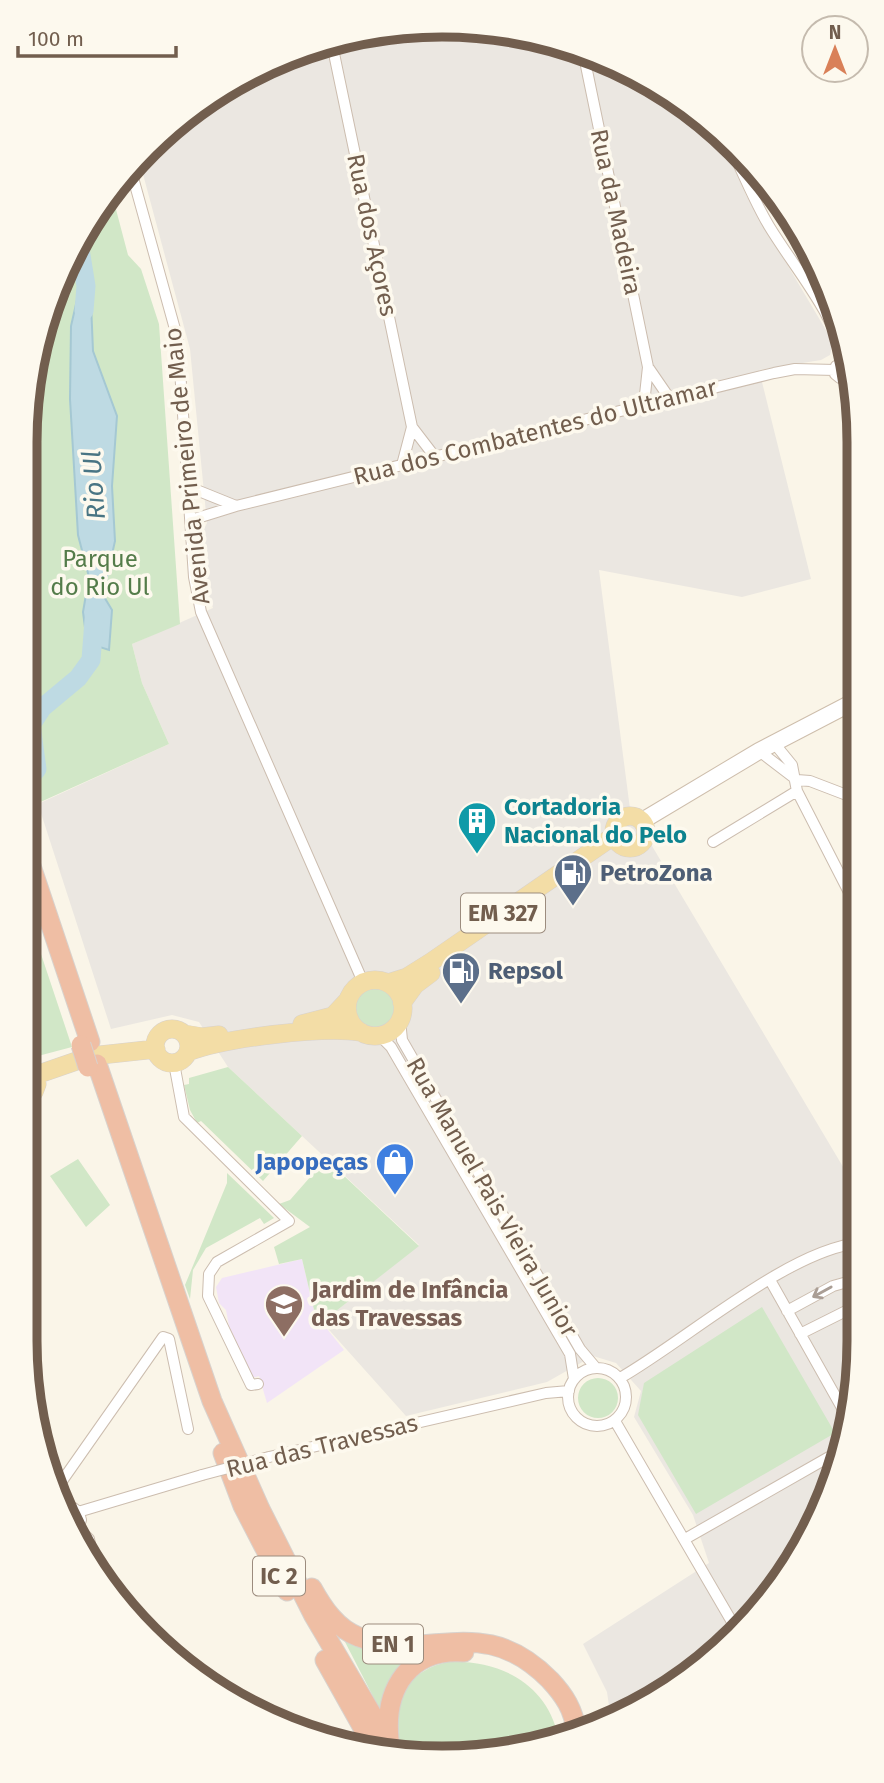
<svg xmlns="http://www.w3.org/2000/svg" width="884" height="1783" font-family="'Fira Sans',sans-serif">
	<rect width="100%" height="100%" fill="#faf5e8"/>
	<path fill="#ebe7e1" d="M469 25 626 67 717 128 746 195 833 342 830 355 821 360 759 370 811 579 742 597 599 570 630 809 858 1192 859 1368 817 1525 737 1636 627 1715 611 1720 607 1692 583 1644 709 1563 693 1515 634 1417 641 1391 616 1363 593 1356 547 1382 406 1416 322 1322 419 1245 228 1067 199 1022 172 1015 111 1029 38 804 169 744 142 683 132 644 213 608 206 585 202 533 207 523 190 349 140 163 166 128 307 47Z"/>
	<path fill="#f2e4f7" d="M302 1259 315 1314 344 1350 267 1403 259 1376 252 1378 229 1326 226 1310 219 1303 216 1287 222 1278Z"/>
	<path fill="#d1e7c7" d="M113 198 128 255 141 269 159 324 180 624 132 644 142 683 169 744 25 809V415L67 258Z
		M25 906 72 1047 38 1056 25 1054Z
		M355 1007a20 20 0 1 1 40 0a20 20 0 1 1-40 0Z
		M228 1067 302 1136 263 1181 201 1121 197 1123 190 1110 184 1085 189 1084V1078Z
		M78 1159 110 1205 86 1227 50 1176Z
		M326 1159 419 1246 322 1322 315 1314 302 1259 279 1264 274 1247 310 1227 279 1204 290 1200Z
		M227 1173 274 1218 264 1224 260 1218 206 1248 193 1270 190 1299 185 1285 227 1183Z
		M762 1307 835 1433 696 1514 638 1415 644 1383Z
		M578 1398a20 20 0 1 1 40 0a20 20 0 1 1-40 0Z
		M343 1638 447 1646 391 1680 379 1708Z
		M447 1662C498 1659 547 1683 558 1736L497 1755 404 1752C385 1710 401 1673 447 1662Z"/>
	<path fill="#bedae3" stroke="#a5c8d3" stroke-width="2" d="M86 286 91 303 93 351 117 416 112 486 115 541 103 595 112 610 109 650 87 643 83 612 89 577 78 535 70 399 71 326 79 291Z"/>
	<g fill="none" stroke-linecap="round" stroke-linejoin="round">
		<path stroke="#bedae3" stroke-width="19" d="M79 243 86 286 84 311
			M25 783 37 769 31 725 42 708 78 678 91 660 94 620"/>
		<g stroke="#ccbdaf" stroke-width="12">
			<path id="street" d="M332 44 412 427 435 457
				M584 56 648 367 644 404
				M727 138C740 167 753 199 769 226 795 269 834 312 845 363
				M132 174 178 340 194 577 201 612 363 982
				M836 366 835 374 840 378H847L851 371
				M648 367 670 399
				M402 465 412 427
				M189 487 236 506
				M191 520 236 506 774 373 795 369 835 370
				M774 743 792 765 797 791 857 908
				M759 751 797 780 810 781 857 799
				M713 842 797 791
				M400 1020 402 1040 580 1349 596 1368
				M379 1035 391 1047 570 1354 574 1379
				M174 1063 184 1117 289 1221 217 1262 209 1274 208 1296 251 1385 258 1384
				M770 1280 846 1415
				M787 1311 833 1286 858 1279
				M800 1334 858 1305
				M568 1397a29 29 0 1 1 58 0a29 29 0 1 1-58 0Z
				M620 1378C685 1341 787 1251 858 1243
				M615 1421 739 1634
				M269 1457 546 1393 569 1391
				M46 1473 48 1477
				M55 1491 163 1337 169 1339 188 1429
				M63 1507C73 1505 79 1510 81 1520L76 1530
				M78 1512 202 1475
				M78 1528 89 1539 95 1566
				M685 1539 836 1453"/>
		</g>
		<g stroke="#cebeac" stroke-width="18">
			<path id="secondary" d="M642 821 759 751 857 700"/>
		</g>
		<g stroke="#d8d2cd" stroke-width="19">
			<path id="primary" d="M614 832a16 16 0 1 1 32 0a16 16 0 1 1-32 0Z
				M347 1008a28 28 0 1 1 56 0a28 28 0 1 1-56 0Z
				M388 983 407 977 431 962 615 835
				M402 1003 415 985 431 973
				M302 1024 333 1016 347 1001
				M155 1046a17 17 0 1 1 34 0a17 17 0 1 1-34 0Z
				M184 1034 202 1037 219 1035
				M188 1052C224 1038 323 1026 361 1032
				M36 1075 91 1056 156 1049
				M25 1097 34 1092 37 1084 33 1072 25 1067"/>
		</g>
		<g stroke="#d8d2cd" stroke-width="21">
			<path id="highway" d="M25 848 90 1042
				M97 1064 212 1401 260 1509 314 1616 394 1752
				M223 1453 243 1506 287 1591
				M312 1588C323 1608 337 1629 359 1637 428 1664 481 1610 550 1680 564 1695 574 1710 576 1731
				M325 1660 376 1751
				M389 1739C384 1689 409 1648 464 1652"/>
		</g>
		<use href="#street" stroke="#fff" stroke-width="10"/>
		<use href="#secondary" stroke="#fff" stroke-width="16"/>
		<use href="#primary" stroke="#f3dda6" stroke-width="18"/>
		<use href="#highway" stroke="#efbea4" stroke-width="19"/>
		<g stroke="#ccbdaf" stroke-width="12" stroke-linecap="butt">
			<path id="street-bridge" d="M202 1475 269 1457"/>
		</g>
		<g stroke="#d8d2cd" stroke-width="21" stroke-linecap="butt">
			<path id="highway-bridge" d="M81 1045 88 1067"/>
		</g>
		<use href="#street-bridge" stroke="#fff" stroke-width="10"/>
		<use href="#highway-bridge" stroke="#efbea4" stroke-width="19"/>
	</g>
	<defs><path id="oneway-shaft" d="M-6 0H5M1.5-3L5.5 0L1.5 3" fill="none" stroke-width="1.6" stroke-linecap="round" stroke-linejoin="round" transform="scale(1.75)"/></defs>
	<use stroke="#aa9e95" href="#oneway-shaft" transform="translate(822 1292) rotate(151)"/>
	<defs>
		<g id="building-pin" transform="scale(2.0125)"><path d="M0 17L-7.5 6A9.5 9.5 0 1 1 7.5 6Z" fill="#0f9aa8" stroke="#fdf9ee"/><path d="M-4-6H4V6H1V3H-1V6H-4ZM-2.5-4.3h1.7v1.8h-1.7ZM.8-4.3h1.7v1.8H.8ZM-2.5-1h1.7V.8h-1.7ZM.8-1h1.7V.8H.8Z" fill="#fff"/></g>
		<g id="fuel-pin" transform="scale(2.0125)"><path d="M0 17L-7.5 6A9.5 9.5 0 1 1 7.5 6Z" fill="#5c6f8a" stroke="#fdf9ee"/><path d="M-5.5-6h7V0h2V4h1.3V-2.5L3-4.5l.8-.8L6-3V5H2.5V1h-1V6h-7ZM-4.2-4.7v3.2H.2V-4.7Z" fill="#fff"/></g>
		<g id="shop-pin" transform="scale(2.0125)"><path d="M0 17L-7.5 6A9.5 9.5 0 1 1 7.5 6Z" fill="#3f7fe0" stroke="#fdf9ee"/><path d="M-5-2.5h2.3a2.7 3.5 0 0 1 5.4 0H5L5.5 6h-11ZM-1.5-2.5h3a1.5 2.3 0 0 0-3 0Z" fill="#fff"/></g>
		<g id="school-pin" transform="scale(2.0125)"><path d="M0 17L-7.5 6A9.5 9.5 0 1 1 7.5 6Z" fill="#8d6e63" stroke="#fdf9ee"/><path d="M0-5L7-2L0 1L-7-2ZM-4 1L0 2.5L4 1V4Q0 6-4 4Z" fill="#fff"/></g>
	</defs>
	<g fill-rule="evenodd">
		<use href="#building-pin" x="477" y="821"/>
		<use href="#fuel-pin" x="573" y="873"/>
		<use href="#fuel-pin" x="461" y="971"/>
		<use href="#shop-pin" x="395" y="1162"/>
		<use href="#school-pin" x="284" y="1304"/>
	</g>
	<g text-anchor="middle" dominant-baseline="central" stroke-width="7" stroke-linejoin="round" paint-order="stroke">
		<g fill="#fdf9ee" stroke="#9c8c7e" stroke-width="2">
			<rect x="461" y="893.5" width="84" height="39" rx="5"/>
			<rect x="253" y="1556.5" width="52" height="39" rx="5"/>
			<rect x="363" y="1624.5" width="60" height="39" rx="5"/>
		</g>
		<g font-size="23" font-weight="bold" fill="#725e4e">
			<text x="503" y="913">EM 327</text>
			<text x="279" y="1576">IC 2</text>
			<text x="393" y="1644">EN 1</text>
		</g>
		<g font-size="24" fill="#725e4e" stroke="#fdf9ee">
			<text transform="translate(616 212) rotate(78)">Rua da Madeira</text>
			<text transform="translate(372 235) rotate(78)">Rua dos Açores</text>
			<text transform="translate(535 432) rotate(-14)">Rua dos Combatentes do Ultramar</text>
			<text transform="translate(187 466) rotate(-96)">Avenida Primeiro de Maio</text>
			<text transform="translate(492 1197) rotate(60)">Rua Manuel Pais Vieira Junior</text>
			<text transform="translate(322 1446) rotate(-14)">Rua das Travessas</text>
		</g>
		<g font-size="24" fill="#547c4a" stroke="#fdf9ee">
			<text x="100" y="559">Parque<tspan x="100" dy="28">do Rio Ul</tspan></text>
		</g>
		<g font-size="24" font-weight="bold" fill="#0d838f" stroke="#fdf9ee" text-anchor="start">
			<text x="504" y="807">Cortadoria<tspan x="504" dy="28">Nacional do Pelo</tspan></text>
		</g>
		<g font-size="24" font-weight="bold" fill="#4e5e75" stroke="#fdf9ee" text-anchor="start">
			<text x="600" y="873">PetroZona</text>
			<text x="488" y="971">Repsol</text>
		</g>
		<g font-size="24" font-weight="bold" fill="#366cbe" stroke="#fdf9ee" text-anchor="end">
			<text x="368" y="1162">Japopeças</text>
		</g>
		<g font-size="24" font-weight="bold" fill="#785e54" stroke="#fdf9ee" text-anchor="start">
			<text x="311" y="1290">Jardim de Infância<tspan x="311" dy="28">das Travessas</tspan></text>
		</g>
		<g font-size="26" font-style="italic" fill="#497584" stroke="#fdf9ee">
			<text transform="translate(94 485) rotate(-94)">Rio Ul</text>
		</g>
	</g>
	<path d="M0 0H884V1783H0ZM442 37H442A405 405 0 0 1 847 442V1341A405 405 0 0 1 442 1746H442A405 405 0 0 1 37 1341V442A405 405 0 0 1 442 37Z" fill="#fdf9ee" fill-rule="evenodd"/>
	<path fill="none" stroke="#725e4e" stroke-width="9" d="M442 37H442A405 405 0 0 1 847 442V1341A405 405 0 0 1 442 1746H442A405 405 0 0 1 37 1341V442A405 405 0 0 1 442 37Z"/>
	<g transform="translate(835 49)"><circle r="33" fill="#fdf9ee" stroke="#c5bbae" stroke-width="2"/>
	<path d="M0-5L12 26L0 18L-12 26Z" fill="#d98058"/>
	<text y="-10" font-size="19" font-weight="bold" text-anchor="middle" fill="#725e4e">N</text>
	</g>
	<path d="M18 46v10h158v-10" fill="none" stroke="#725e4e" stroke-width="3.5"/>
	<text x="28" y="46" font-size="21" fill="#725e4e" stroke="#fdf9ee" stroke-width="5" paint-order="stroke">100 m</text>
</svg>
